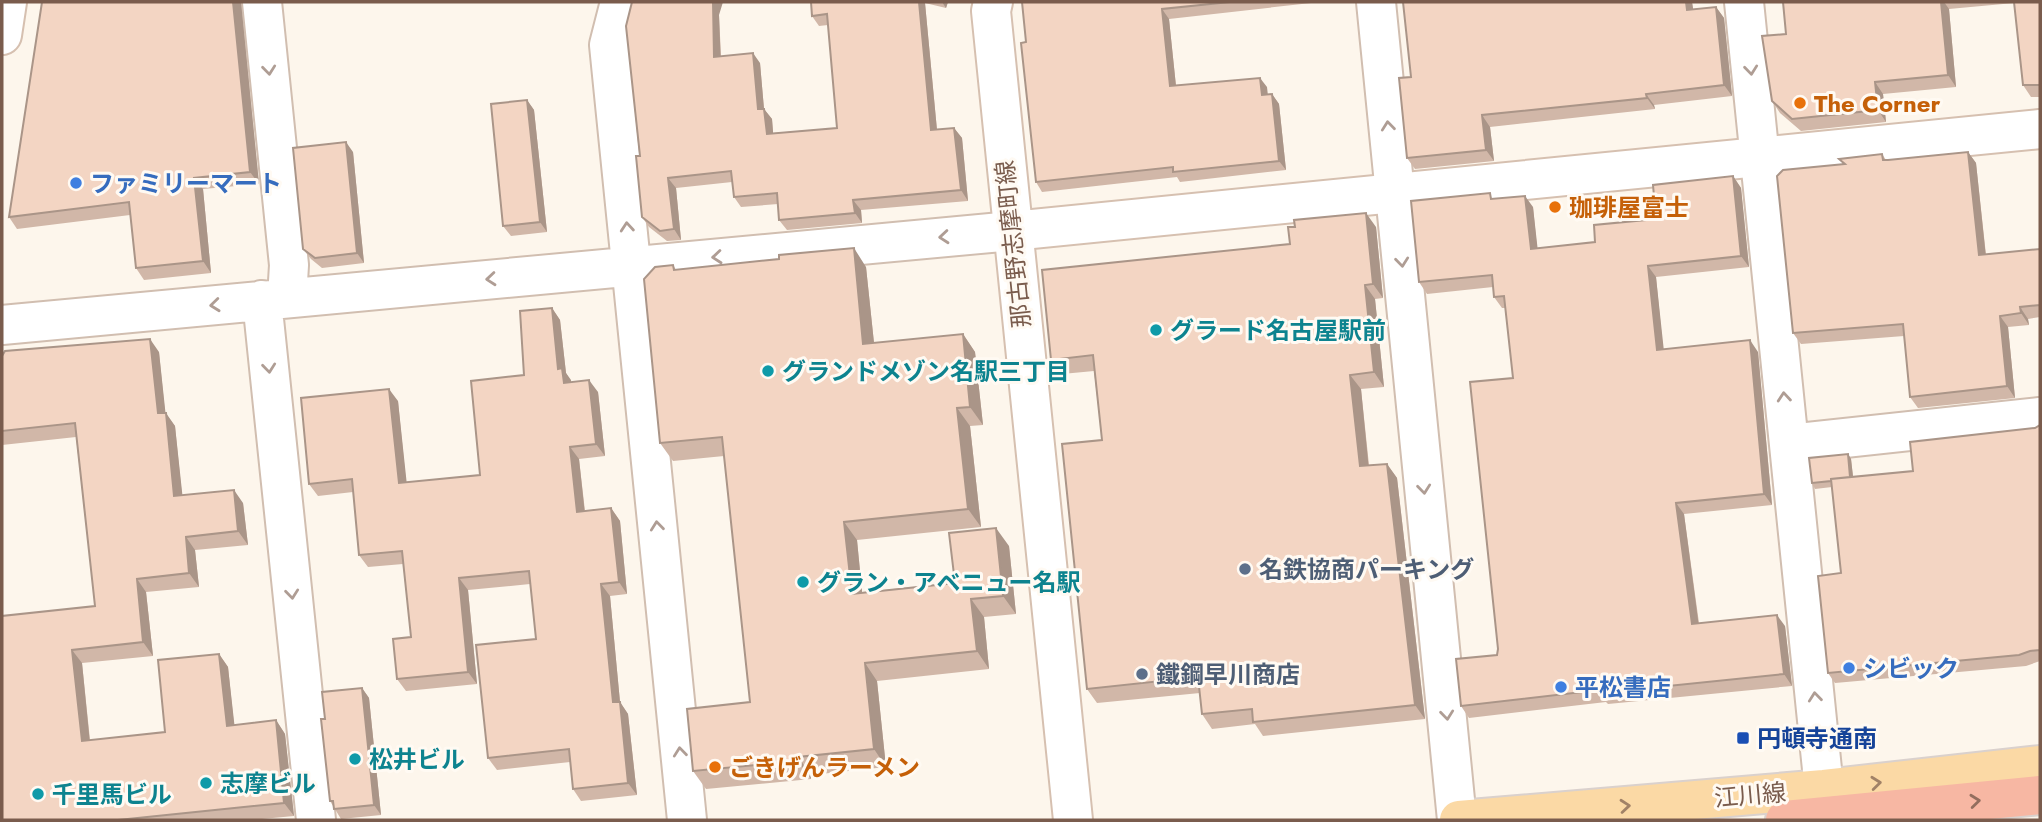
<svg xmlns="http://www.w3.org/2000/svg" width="2042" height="822" font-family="Jost,'Noto Sans JP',sans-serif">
	<rect width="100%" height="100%" fill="#fdf6ec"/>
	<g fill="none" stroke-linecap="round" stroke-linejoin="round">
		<g stroke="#d1beb0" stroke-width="42">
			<path id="street" d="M262 2 289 265 287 298
				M620 2 609 45 687 820
				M1376 2 1457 820
				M1744 2 1824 789
				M262 300 316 820
				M2 325 1012 231
				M1789 444 2040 417"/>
		</g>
		<g stroke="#d6c0b0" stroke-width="42">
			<path id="secondary" d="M993 2 991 11 1073 820
				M2 35 7 2
				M1012 231 2040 129"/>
		</g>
		<g stroke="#dad1cd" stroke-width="42">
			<path id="primary" d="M1459 820 1824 789 2040 765"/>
		</g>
		<g stroke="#dad1cd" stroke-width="42">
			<path id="highway" d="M1785 820 2040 795"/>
		</g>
		<use href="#street" stroke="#fff" stroke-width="38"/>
		<use href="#secondary" stroke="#fff" stroke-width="38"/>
		<use href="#primary" stroke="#fbd9a5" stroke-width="38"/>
		<use href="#highway" stroke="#f7b7a3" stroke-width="38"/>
	</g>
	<path fill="#d1b7a8" d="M42 2H241L259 184 203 189 211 273 144 280 136 268 130 215 17 229 9 217Z
		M811 2H948L946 8 925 3 937 130 954 128 962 138 968 201 861 210 862 223 787 230 779 220 778 204 741 207 734 197 732 182 676 188 681 240 667 241 649 227 642 217 640 156 719 15 721 56 760 63 764 109 772 119 773 133 837 128 828 25 819 26 812 16Z
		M1022 2H1311V3L1169 19 1176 86 1267 87V95L1272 94 1279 104 1286 170 1180 182 1177 177 1042 192 1036 182 1026 42Z
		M1403 2H1692L1693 10 1716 7 1724 18 1732 96 1654 105 1655 109 1490 127 1494 161 1415 169 1407 158 1411 77Z
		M1783 2H2040V97H2031L2023 85 2014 3 1949 9 1956 87 1883 94 1886 122 1801 131 1780 113 1772 101 1786 34Z
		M527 100 534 110 547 232 511 236 503 226Z
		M353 152 364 263 322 268 311 259 303 249Z
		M1968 152 1976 163 1986 255 2040 249V317L2028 319 2029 325 2008 327 2015 398 1918 408 1910 397 1904 336 1801 344 1793 333 1843 164 1839 159 1882 154 1886 160Z
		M1733 176 1741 188 1749 267 1656 277 1663 349 1758 352 1772 505 1684 514 1699 623 1785 626 1792 686 1608 704 1606 702 1469 718 1461 706 1497 655 1513 378 1505 308H1502L1494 297 1493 287 1427 294 1419 282 1495 199 1533 207 1537 248 1595 242 1656 219Z
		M1376 227 1383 298 1375 299 1384 387 1361 389 1369 465 1387 464 1397 478 1425 719 1263 736 1255 724 1212 729 1202 714 1200 693 1097 703 1087 689 1102 440 1094 371 1062 374 1051 360 1290 244Z
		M673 265 676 270 866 267 874 343 963 334 975 352 983 425 970 426 981 527 857 540 862 592 955 583 1009 546 1016 614 984 617 989 669 877 681 886 767 811 775V779L706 789 693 771 750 702 724 456 673 461 660 443Z
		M552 308 560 320 566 373 571 382 598 392 605 456 579 459 585 511 611 508 620 521 627 594 610 596 620 702 628 714 637 795 581 801 573 789 570 762 497 770 488 758 536 639 530 584 468 590 477 684 406 691 397 679 411 637 403 564 368 567 359 555 353 492 318 496 309 484 398 401 406 482 480 475 524 375Z
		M159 352 165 413 175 426 182 496 243 503 248 545 195 550 199 587 146 592 153 656 82 663 90 740 165 732 219 654 228 667 234 725 276 720 285 734 294 816 252 820H2V616L95 606 76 437 2 445V356Z
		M2040 425V661L2026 666 1835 683 1828 673 1841 573 1832 487 1815 489 1812 483 1848 454 1851 459 1853 477 1913 471 2035 428Z
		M362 688 369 698 381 815 341 819 330 801 325 719Z"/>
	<path fill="#aa9588" d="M233 2H241L259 184 250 172Z
		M713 2H723L719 15 721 68 714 57Z
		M919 2H924L925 3 938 141 931 130Z
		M942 2H948L946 8Z
		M1686 2H1692L1695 21 1687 10Z
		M1941 2H1944L1949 9 1956 87 1948 75Z
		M1716 7 1724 18 1732 96 1724 85Z
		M1162 9 1169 19 1177 96 1170 86Z
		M753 53 760 63 764 109 772 119 774 144 767 134 758 109Z
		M1260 78 1267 87 1269 105 1262 95Z
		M1875 82 1883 94 1886 122 1878 110Z
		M1272 94 1279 104 1286 170 1279 161Z
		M1646 94 1654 105 1655 109 1647 98Z
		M527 100 534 110 547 232 540 222Z
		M1482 115 1490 127 1494 161 1486 150Z
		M954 128 962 138 968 201 961 190Z
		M346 142 353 152 364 263 357 253Z
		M1968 152 1976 163 1987 267 1979 255Z
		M1733 176 1741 188 1749 267 1741 256Z
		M194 178 203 189 211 273 203 261Z
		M668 178 676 188 681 240 674 229Z
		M1525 196 1533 207 1539 261 1531 249Z
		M853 200 861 210 862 223 855 213Z
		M1366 213 1376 227 1383 298 1373 284Z
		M854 248 866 267 876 362 863 344Z
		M1648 266 1656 277 1665 361 1657 350Z
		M1365 285 1375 299 1384 387 1374 372Z
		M2020 307 2028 319 2029 325 2021 313Z
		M552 308 560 320 566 373 571 380 572 395 564 383 558 369Z
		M2000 316 2008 327 2015 398 2007 386Z
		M963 334 975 352 983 425 970 407Z
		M150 339 159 352 167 427 158 413Z
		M1750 340 1758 352 1772 505 1764 494Z
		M1350 375 1361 389 1370 481 1360 466Z
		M589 380 598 392 605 456 596 444Z
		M389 389 398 401 408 495 399 483Z
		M957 408 970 426 981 527 968 509Z
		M166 413 175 426 184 510 174 496Z
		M570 447 579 459 586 524 577 512Z
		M1848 454 1851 459 1854 485 1850 479Z
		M1387 464 1397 478 1425 719 1415 705Z
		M234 490 243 503 248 545 238 531Z
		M1676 503 1684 514 1700 635 1692 624Z
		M611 508 620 521 627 594 619 582Z
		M844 522 857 540 864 612 852 594Z
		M996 528 1009 546 1016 614 1003 596Z
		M186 537 195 550 199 587 189 573Z
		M459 578 468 590 477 684 468 672Z
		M137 579 146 592 153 656 143 642Z
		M601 584 610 596 620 702 628 714 637 795 628 783 613 702Z
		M971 599 984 617 989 669 977 651Z
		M1777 615 1785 626 1792 686 1784 674Z
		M72 650 82 663 91 754 82 741Z
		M219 654 228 667 236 739 227 726Z
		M865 663 877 681 886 767 874 749Z
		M362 688 369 698 381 815 374 805Z
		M276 720 285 734 294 816 284 803Z
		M798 757 811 775V779L798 761Z"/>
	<path fill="#f3d5c3" stroke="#aa9588" stroke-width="2" d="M42 2H233L250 172 194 178 203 261 136 268 129 202 9 217Z
		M632 2H713L714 57 753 53 758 109H764L767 134 837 128 827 14 812 16 811 2H919L931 130 954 128 961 190 853 200 855 213 779 220 777 193 734 197 731 171 668 178 674 229 660 231 642 217 636 156H640L626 26Z
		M1022 2H1230L1162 9 1170 86 1260 78 1262 95 1272 94 1279 161 1173 172V167L1036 182 1021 43 1026 42Z
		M1403 2H1686L1687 10 1716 7 1724 85 1646 94 1647 98 1482 115 1486 150 1407 158 1399 78 1411 77Z
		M1783 2H1941L1948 75 1875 82 1878 110 1792 119 1772 101 1762 36 1786 34Z
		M2014 2H2040V85H2023Z
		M527 100 540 222 503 226 491 104Z
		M346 142 357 253 315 258 303 249 293 148Z
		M1968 152 1979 255 2040 249V305L2020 307 2021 313 2000 316 2007 386 1910 397 1903 324 1793 333 1777 176 1783 170 1845 164 1839 159 1882 154 1883 160H1888Z
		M1733 176 1741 256 1648 266 1657 350 1750 340 1764 494 1676 503 1692 624 1777 615 1784 674 1600 693 1599 690 1461 706 1456 659 1497 655 1498 649 1470 382 1513 378 1504 296 1494 297 1492 275 1419 282 1411 201 1490 193 1491 199 1525 196 1531 249 1595 242 1594 225 1656 219 1653 185Z
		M1366 213 1373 284 1365 285 1374 372 1350 375 1360 466 1387 464 1415 705 1253 722 1252 709 1202 714 1198 677 1087 689 1062 444 1102 440 1093 355 1051 360 1042 270 1290 244 1288 227H1295L1294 220Z
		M854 248 863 344 963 334 970 407 957 408 968 509 844 522 852 594 955 583 949 533 996 528 1003 596 971 599 977 651 865 663 874 749 798 757V761L693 771 687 709 750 702 722 437 660 443 644 279 655 267 673 265 674 270 779 259V255Z
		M552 308 558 369 562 368 564 383 589 380 596 444 570 447 577 512 611 508 619 582 601 584 613 702H620L628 783 573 789 569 749 488 758 476 645 536 639 529 571 459 578 468 672 397 679 393 639 411 637 402 551 359 555 352 479 309 484 301 398 389 389 399 483 480 475 471 381 524 375 520 311Z
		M150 339 158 413H166L174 496 234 490 238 531 186 537 189 573 137 579 143 642 72 650 82 741 165 732 158 660 219 654 227 726 276 720 284 803 118 820H2V616L95 606 75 423 2 431V356L5 351Z
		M2040 425V650L2030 651 2019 655 1828 673 1818 576 1841 573 1831 479 1913 471 1910 442 2035 428Z
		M1848 454 1850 477 1831 479V481L1812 483 1809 458Z
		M362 688 374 805 334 809 333 801H330L321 719H325L322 692Z"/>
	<defs><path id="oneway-chevron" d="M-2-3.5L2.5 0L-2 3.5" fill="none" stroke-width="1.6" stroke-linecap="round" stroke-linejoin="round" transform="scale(1.75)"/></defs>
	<g stroke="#af9d94">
		<use href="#oneway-chevron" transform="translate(269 70) rotate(84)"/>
		<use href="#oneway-chevron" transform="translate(1751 70) rotate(84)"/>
		<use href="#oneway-chevron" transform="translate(1388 126) rotate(-96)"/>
		<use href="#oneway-chevron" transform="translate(627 227) rotate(-95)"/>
		<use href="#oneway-chevron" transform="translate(944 237) rotate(175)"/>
		<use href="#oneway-chevron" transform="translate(717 257) rotate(175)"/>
		<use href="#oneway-chevron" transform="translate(1402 262) rotate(84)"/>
		<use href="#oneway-chevron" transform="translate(491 279) rotate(175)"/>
		<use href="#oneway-chevron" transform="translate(215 305) rotate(174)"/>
		<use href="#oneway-chevron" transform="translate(269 368) rotate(84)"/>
		<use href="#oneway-chevron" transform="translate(1784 397) rotate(-95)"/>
		<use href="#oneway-chevron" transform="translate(1424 489) rotate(84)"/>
		<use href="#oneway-chevron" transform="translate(657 526) rotate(-96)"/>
		<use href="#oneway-chevron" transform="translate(292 594) rotate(84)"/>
		<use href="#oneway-chevron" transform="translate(1815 697) rotate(-96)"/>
		<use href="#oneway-chevron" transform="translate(1447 715) rotate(84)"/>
		<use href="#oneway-chevron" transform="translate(680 752) rotate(-96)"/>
	</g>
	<g stroke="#a18267">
		<use href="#oneway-chevron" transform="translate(1876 783) rotate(-6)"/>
		<use href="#oneway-chevron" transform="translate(1625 806) rotate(-5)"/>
	</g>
	<use stroke="#936e5e" href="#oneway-chevron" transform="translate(1975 801) rotate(-6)"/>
	<g fill="#e8710a" stroke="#fffaf3" stroke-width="2.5">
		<circle cx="1800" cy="103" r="7"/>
		<circle cx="1555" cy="207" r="7"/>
		<circle cx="715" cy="767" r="7"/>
	</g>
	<g fill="#3f7fe0" stroke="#fffaf3" stroke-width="2.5">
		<circle cx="76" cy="183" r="7"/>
		<circle cx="1849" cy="668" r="7"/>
		<circle cx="1561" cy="687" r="7"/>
	</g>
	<g fill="#0f9aa8" stroke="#fffaf3" stroke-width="2.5">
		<circle cx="1156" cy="330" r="7"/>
		<circle cx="768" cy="371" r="7"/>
		<circle cx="803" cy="582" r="7"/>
		<circle cx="355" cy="759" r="7"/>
		<circle cx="206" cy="783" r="7"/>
		<circle cx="38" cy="794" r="7"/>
	</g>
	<g fill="#5c6f8a" stroke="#fffaf3" stroke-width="2.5">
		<circle cx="1245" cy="569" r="7"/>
		<circle cx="1142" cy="674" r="7"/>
	</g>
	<rect fill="#1a4fb4" stroke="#fffaf3" stroke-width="2.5" x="1736" y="731" width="14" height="14" rx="3.5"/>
	<g text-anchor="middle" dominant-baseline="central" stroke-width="6" stroke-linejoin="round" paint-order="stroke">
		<g font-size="24" font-weight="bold" fill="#c56008" stroke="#fffaf3" text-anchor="start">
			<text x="1814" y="103">The Corner</text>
			<text x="1569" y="207">珈琲屋富士</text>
			<text x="729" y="767">ごきげんラーメン</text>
		</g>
		<g font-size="24" font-weight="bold" fill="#366cbe" stroke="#fffaf3" text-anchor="start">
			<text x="90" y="183">ファミリーマート</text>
			<text x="1863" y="668">シビック</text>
			<text x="1575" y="687">平松書店</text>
		</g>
		<g font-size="24" fill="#7a5c4d" stroke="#fffaf3">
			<text transform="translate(1013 244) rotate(-96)">那古野志摩町線</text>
			<text transform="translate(1750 795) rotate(-5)">江川線</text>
		</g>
		<g font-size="24" font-weight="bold" fill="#0d838f" stroke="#fffaf3" text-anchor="start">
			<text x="1170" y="330">グラード名古屋駅前</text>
			<text x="782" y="371">グランドメゾン名駅三丁目</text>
			<text x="817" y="582">グラン・アベニュー名駅</text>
			<text x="369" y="759">松井ビル</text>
			<text x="220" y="783">志摩ビル</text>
			<text x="52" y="794">千里馬ビル</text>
		</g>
		<g font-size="24" font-weight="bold" fill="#4e5e75" stroke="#fffaf3" text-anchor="start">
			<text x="1259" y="569">名鉄協商パーキング</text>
			<text x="1156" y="674">鐵鋼早川商店</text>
		</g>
		<g font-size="24" font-weight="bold" fill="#164399" stroke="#fffaf3" text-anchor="start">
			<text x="1757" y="738">円頓寺通南</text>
		</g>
	</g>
	<rect width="2042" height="822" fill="none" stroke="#7a5c4d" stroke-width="7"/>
</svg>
